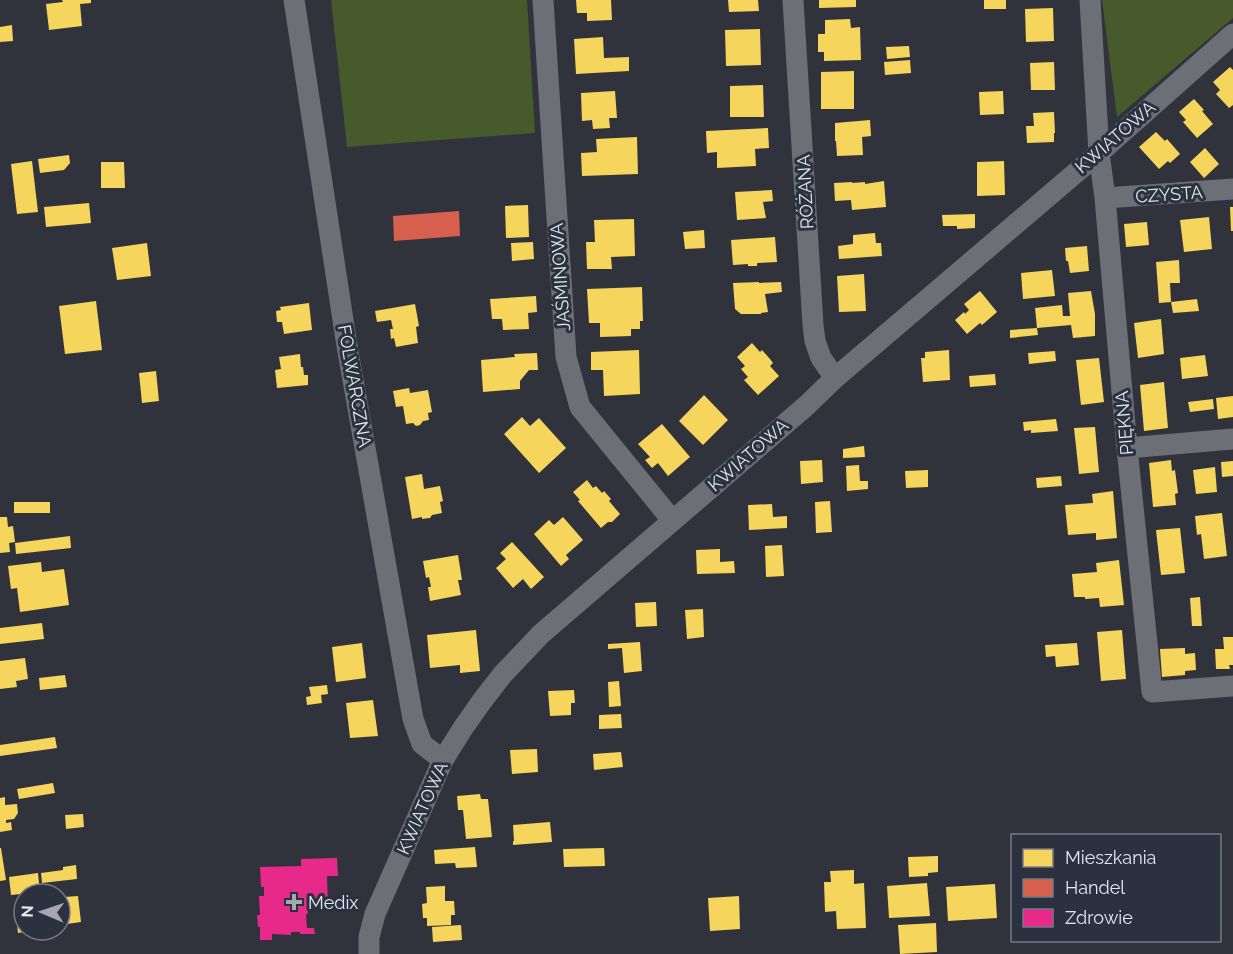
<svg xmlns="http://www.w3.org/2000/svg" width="1233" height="954" font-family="Raleway,sans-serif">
	<rect width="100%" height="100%" fill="#30333c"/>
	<path fill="#465a2c" d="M331 0H527L535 133 347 147Z
		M1102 0H1233V18L1117 117Z"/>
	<path fill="#f6d55c" d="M62 0H91V3L80 4 82 26 49 30 46 4 63 2Z
		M576 0H611L612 20 587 21V13H577Z
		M728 0H758L759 11 729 12Z
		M819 0H856V7L819 8Z
		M984 0H1006V9H984Z
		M1053 8 1054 41 1026 42 1025 9Z
		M850 19 851 28 860 27 861 60 824 61V52H818V34H825V20Z
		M12 25 13 41 0 42V27Z
		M760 29 761 65 726 66 725 30Z
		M603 37 604 58 629 57V71L576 74 574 39Z
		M909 46 910 57 887 59 886 47Z
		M910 60 911 73 885 75 884 62Z
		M1054 62 1055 90H1031L1030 63Z
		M1230 67 1233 70V105L1229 108 1216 94 1220 90 1213 82Z
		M854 71V109H821V72Z
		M763 85 764 117H730V86Z
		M615 91 617 118H609L610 128 593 129 592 120 582 121 581 93Z
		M1003 91 1004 114 980 115 979 92Z
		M1194 99 1204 110 1202 111 1213 124 1197 138 1183 122 1186 120 1179 112Z
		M1054 112 1055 133H1054V142L1027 143 1026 126H1034L1033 113Z
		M870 120 871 136 862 137 863 155 837 156 836 141H835V123Z
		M768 128 769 148 755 149 756 166 717 168V152L707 153 706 131Z
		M1156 132 1165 141 1167 139 1180 154 1170 163 1168 161 1159 169 1139 147Z
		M637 137 638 174 582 176 581 153 597 152 596 139Z
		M1205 148 1219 164 1204 178 1190 162Z
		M69 155 70 163 64 170 40 173 38 159Z
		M32 161 38 212 17 214 11 164Z
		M1004 161 1005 195 977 196V162Z
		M101 162H124L125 188H101Z
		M884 181 886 207 852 210 851 200 835 201 834 183 852 182V183L865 182V184Z
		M772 190 773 201 763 202 766 218 737 220 735 192Z
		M89 203 91 223 46 227 44 207Z
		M528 205 529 237 506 238 505 206Z
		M1230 207H1233V231H1231Z
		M975 214V228L957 229V226H943L942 215Z
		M1209 217 1212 249 1184 252 1180 220Z
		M634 219 635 256 611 257 612 269H587L586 242H595L594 220Z
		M1147 222 1149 245 1126 247 1124 224Z
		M704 230 705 248 685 249 683 232Z
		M875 233 876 243H881L882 256 839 259 838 246 853 244V235Z
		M775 237 777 262 757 263V266H748V264L733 265 731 240Z
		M533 242 534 259 512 261 511 243Z
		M147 243 151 276 117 280 112 248Z
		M1087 246 1089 271 1070 273 1068 261H1066L1065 248Z
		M1179 260 1180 283H1170L1171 302 1159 303 1156 262Z
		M1052 270 1055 296 1023 299 1021 273Z
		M864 274 866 311 839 312 837 276Z
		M759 282V283L781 282 782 292 765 294 768 312 761 313V314H741L735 309 733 283Z
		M642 287 643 321H640V329H631V336L600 337V323H589L587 289Z
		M980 291 997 312 982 325 980 323 967 334 955 320 964 312 965 314 969 310 964 304Z
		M1091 291 1095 314V336L1073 338 1071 325 1037 328 1038 335 1010 338V330L1037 328 1035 308 1062 305 1063 316H1070L1068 293Z
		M536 296 537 312 528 313 529 329 503 330 502 319H492L490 299Z
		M1197 299 1199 311 1173 313 1171 302Z
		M96 301 102 350 65 354 59 306Z
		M309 303 312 330 284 334 282 322H277L276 311 281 310 280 307Z
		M415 304 419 326 416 327 418 343 396 347 394 338 391 339 390 329H393L391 320 377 322 375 311Z
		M1161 319 1164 354 1138 358 1134 323Z
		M752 343 760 352 762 350 770 359 773 363 770 366 779 376 758 395 744 380 748 377 741 369 745 366 737 357Z
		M639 350 640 394 604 396 603 370H591V352Z
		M949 350 950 380 923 382 921 358H925V352Z
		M1055 351 1056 361 1029 364 1028 353Z
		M537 353 538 370H529L520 381V389L483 392 481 360 515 357 514 354Z
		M300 354 301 367H303L304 375H308V385L277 388 275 370 281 369 279 357Z
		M1205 355 1208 376 1182 379 1180 358Z
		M1099 358 1104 402 1081 405 1076 360Z
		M156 371 159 401 142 403 139 373Z
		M995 374 996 385 970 387 969 376Z
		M1164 382 1168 428 1144 431 1140 385Z
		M409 388 410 393 428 390 432 412 428 413 429 420 423 421 420 425 416 426 413 423 406 424 403 406 396 407 393 391Z
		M704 395 728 420 703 445 679 421Z
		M1233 396V417L1218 419 1216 398Z
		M1213 399 1214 409 1190 412 1188 402Z
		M522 417 530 426 539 418 566 448 539 473 504 434Z
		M1056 419 1058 431 1031 433V430L1024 431 1023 422Z
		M662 424 690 457 668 476 658 463 652 468 645 460 650 457 638 444Z
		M1095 427 1099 472 1079 474 1074 428Z
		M864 446 865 457 843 458V449Z
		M822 460 823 482 801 484 800 461Z
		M1171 460 1172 471 1175 470 1178 493 1175 494 1176 505 1153 507 1149 463Z
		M1233 461V476L1222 477 1221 462Z
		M859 465 860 481H868V489L847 491 846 466Z
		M1215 467 1217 492 1196 494 1193 470Z
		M928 470V487L906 488 905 471Z
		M422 474 424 489 440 486 443 501 440 502 442 513 432 515 430 518 422 519V517L412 519 405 477Z
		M1061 476 1062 486 1037 488 1036 478Z
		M587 480 593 488 596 486 602 493 604 491 611 499 609 501 620 514 612 522H608L601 528 578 501 580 500 573 492Z
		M1113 491 1117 538 1096 540V533L1068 535 1065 505 1093 503 1092 494Z
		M830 501 832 532 816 533 815 502Z
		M14 502H50V513H14Z
		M772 504 773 517 787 516V528L749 530 748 505Z
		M1222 513 1227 556 1204 559 1201 534 1197 535 1195 516Z
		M0 517H7L8 527 13 526 15 542 9 543 10 552 0 553Z
		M563 517 583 540 566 555 569 559 561 566 534 534 549 520 554 525Z
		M1180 528 1185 573 1161 575 1156 530Z
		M70 536 71 548 16 554 15 543Z
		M512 542 544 577 531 589 523 579 513 588 496 568 506 559 500 553Z
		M782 545 784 576 766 577 765 546Z
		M720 549V562L734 561 735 573 697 574 696 550Z
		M458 555 462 580H458L461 595 430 601 428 587H431L429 577 426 578 423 561Z
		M1119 560 1124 605 1100 607 1099 598 1085 599V597H1074L1072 574 1097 572 1096 563Z
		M41 562 42 572 64 569 69 605 20 612 17 588 11 589 8 566Z
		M1200 597 1202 626H1192L1190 598Z
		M656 602 657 626 636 627 635 603Z
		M703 609 704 637 687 639 685 610Z
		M42 623 44 639 0 644V628Z
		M476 630 480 671 460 673V665L430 668 427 635Z
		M1122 630 1126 679 1101 681 1097 632Z
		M1223 637H1233V665H1229L1230 669H1216L1215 649H1224Z
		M640 642 642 671 624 673 622 648 608 649V644Z
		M362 643 366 678 336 682 332 647Z
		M1077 643 1079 665 1056 667 1055 656 1046 657 1045 645Z
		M1185 648V654L1195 653 1196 670 1185 671V675L1162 677 1160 649Z
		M25 658 28 679 16 681 17 687 0 689V661Z
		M65 675 67 687 40 690 39 678Z
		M619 681 621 706 609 707 608 682Z
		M327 685 328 694 321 695 322 703 307 705 306 697 311 696 309 687Z
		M574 690 575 703H571V715L550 716 548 691Z
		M373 700 378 736 350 738 346 703Z
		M621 714 622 728 599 729V715Z
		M55 737 57 748 0 756V745Z
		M537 749 538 772 512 774 510 750Z
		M621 752 623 767 594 770 593 754Z
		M53 783 55 793 19 799 17 789Z
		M480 794 481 799H488L492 837 466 839 463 810H458L457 796Z
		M5 797V805L17 804 18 813 14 819 6 820V823L11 822 12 830 0 832V798Z
		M83 814 84 827 66 829 65 815Z
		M550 822 552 842 513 845V841H514L513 825Z
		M475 847 477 867 456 868 455 863 435 864 434 850Z
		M0 848H1L6 880 0 881Z
		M604 848 605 866 564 867 563 849Z
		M938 856V872L928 873V876L909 877 908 857Z
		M76 865 77 879 42 883 41 873 63 870V867Z
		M854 870V884L864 883 866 928 837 929 836 911 825 912 824 882H831L830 871Z
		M38 873 40 892 11 895 9 877Z
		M927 883 930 916 889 918 887 886Z
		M995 884 997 918 948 921 946 887Z
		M445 886V901H454L455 915H451V925L427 926V918H423L422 904 427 903 426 887Z
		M78 896 81 922 67 924 64 897Z
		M739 896 740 929 710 931 708 898Z
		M24 911V930H29V931L18 933 16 912Z
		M936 923 937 952 900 954 898 925Z
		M461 925 462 940 433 942 432 927Z"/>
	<path fill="#d6604d" d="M459 211 460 236 394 241 393 216Z"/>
	<path fill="#e7298a" d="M337 858 338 876H327L328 907 312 908 306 915 307 928H314L315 934H300V932H291V935L272 934V940H260V927H258L257 915H260L259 896H264V887H261L260 867 301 866V859Z"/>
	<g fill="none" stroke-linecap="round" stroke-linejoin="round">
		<path stroke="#6d6f77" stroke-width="21" d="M294 0 347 346 413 719 422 744 443 760
			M543 0 566 357 580 407 672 520
			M793 0 813 325 815 341 821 358 835 378
			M1090 0 1099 153 1105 198 1127 448 1152 692 1233 686
			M1105 198 1233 189
			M1127 448 1233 439
			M369 954V937L375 914 443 760 463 728 482 701 503 674 541 634 806 406 835 378 1099 153 1233 34"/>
	</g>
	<path fill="#a4a7b0" stroke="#2c3140" stroke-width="2" d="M291 893h6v6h6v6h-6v6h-6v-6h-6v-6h6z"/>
	<g text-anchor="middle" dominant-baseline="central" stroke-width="6" stroke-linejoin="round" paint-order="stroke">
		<g font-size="18" fill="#e2e6ef" stroke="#2c3140">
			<text transform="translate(1115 137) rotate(-41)">KWIATOWA</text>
			<text transform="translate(805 192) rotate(-93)">RÓŻANA</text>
			<text transform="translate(1169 194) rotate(-4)">CZYSTA</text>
			<text transform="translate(560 277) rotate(-94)">JAŚMINOWA</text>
			<text transform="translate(355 386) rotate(80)">FOLWARCZNA</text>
			<text transform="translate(1124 423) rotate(-95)">PIĘKNA</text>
			<text transform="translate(748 455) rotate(-41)">KWIATOWA</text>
			<text transform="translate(422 808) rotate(-66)">KWIATOWA</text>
		</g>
		<g font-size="18" fill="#e2e6ef" stroke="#2c3140" text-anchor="start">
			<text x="308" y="902">Medix</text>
		</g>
	</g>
	<rect x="1011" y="834" width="210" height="108" fill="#2c3140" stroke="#757986" stroke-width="1.5"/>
	<rect x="1023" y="849" width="30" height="18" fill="#f6d55c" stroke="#757986" stroke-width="1.5"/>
	<text x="1065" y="864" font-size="18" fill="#e2e6ef">Mieszkania</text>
	<rect x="1023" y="879" width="30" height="18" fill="#d6604d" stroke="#757986" stroke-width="1.5"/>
	<text x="1065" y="894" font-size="18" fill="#e2e6ef">Handel</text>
	<rect x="1023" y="909" width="30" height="18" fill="#e7298a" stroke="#757986" stroke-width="1.5"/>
	<text x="1065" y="924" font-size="18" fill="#e2e6ef">Zdrowie</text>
	<g transform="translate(42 912) rotate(272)"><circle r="28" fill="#2c3140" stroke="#757986" stroke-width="1.5"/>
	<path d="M0-4.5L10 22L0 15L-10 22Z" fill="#a4a7b0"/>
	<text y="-9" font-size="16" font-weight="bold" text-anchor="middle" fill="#e2e6ef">N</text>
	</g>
</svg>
